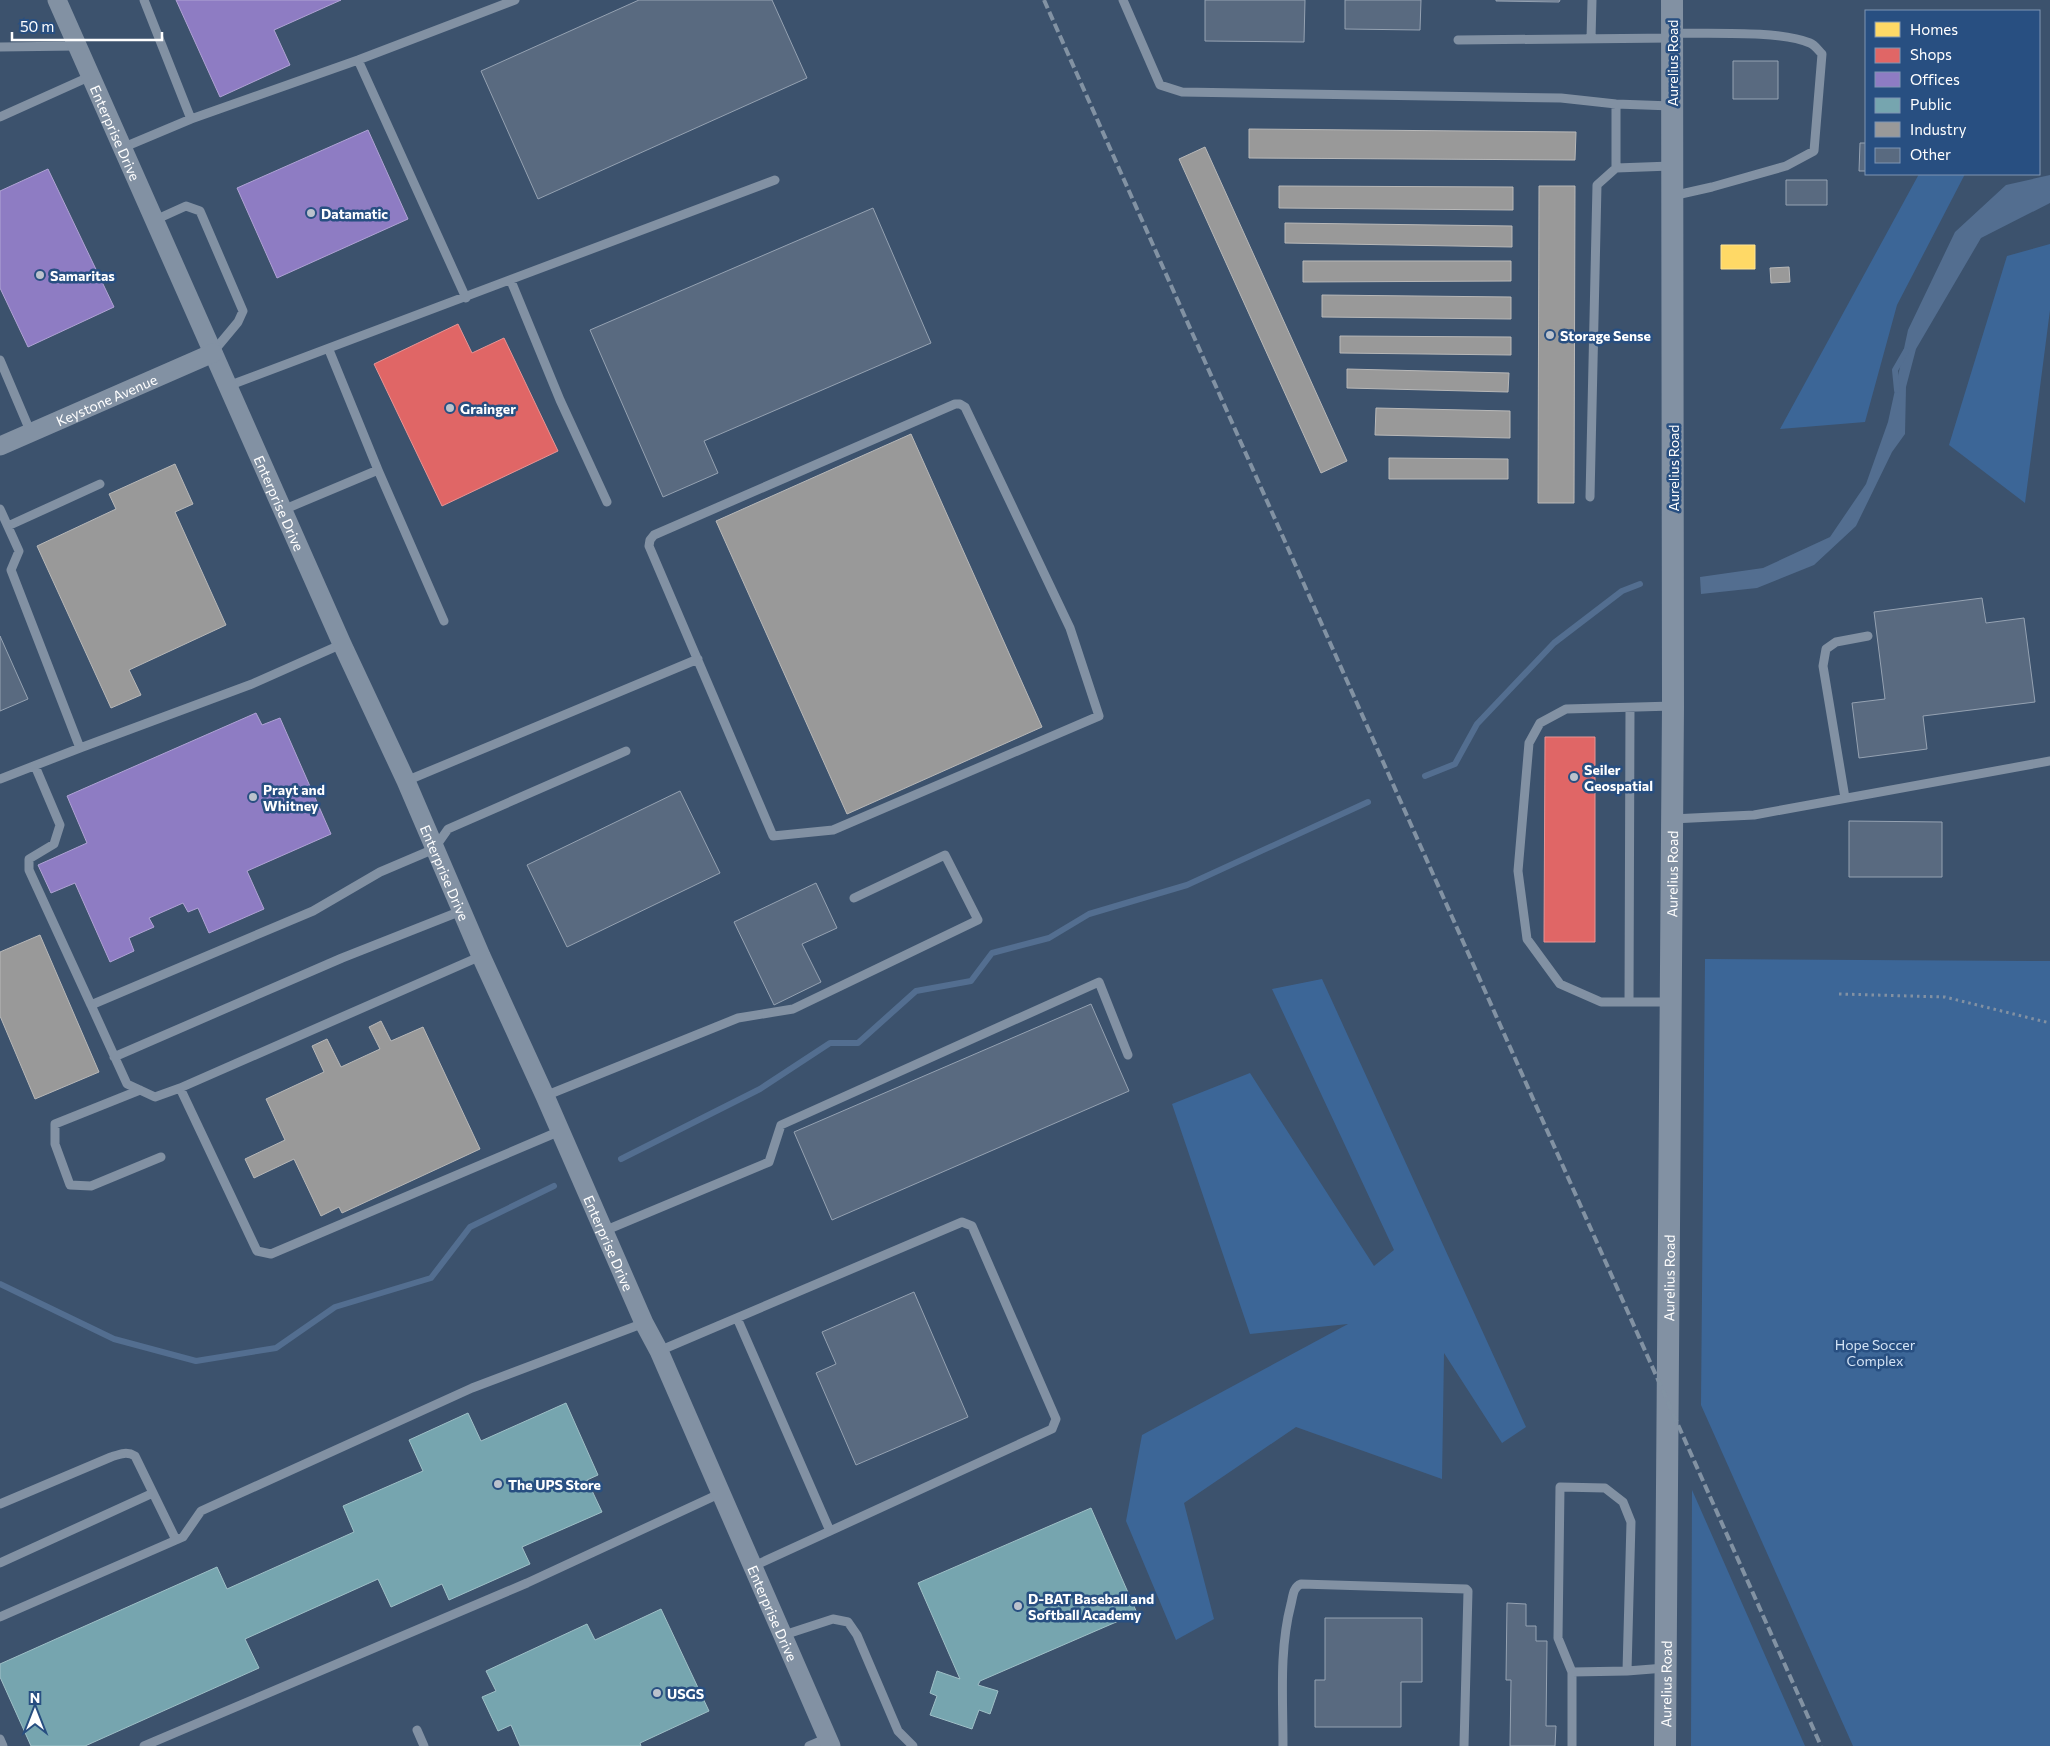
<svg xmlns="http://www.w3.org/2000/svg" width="2050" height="1746" font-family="Commissioner,sans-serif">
	<rect width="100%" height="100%" fill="#3c526d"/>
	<path fill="#3c6697" d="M1919 174H1965L1897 305 1865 422 1780 429Z
		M2050 244V310L2025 503 1949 445 2007 256Z
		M1705 959 2050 961V1746H1853L1701 1405Z
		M1322 979 1526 1427 1502 1443 1444 1353 1442 1479 1296 1427 1184 1503 1214 1619 1176 1640 1126 1521 1142 1435 1348 1324 1250 1334 1172 1104 1250 1073 1374 1266 1394 1250 1272 989Z
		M1692 1490 1805 1746H1691Z"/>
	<path fill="#536e90" d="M2050 175V203L1981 238 1916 349 1906 387 1905 434 1892 452 1856 526 1814 565 1757 588 1701 594 1700 577 1763 568 1830 537 1866 484 1888 422 1908 330 1955 232 2006 185Z"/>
	<path fill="#ffd966" stroke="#ffe494" d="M1721 245H1755V269H1721Z"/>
	<path fill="#e06666" stroke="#e99494" d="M458 324 472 353 504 338 558 451 442 506 374 364Z
		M1545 737H1595V942H1544Z"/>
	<path fill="#8e7cc3" stroke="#b0a3d5" d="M176 0H341L274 30 290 65 220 97Z
		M368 130 408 219 277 278 237 188Z
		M48 169 114 307 28 347 0 288V191Z
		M256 713 262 725 280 718 331 834 247 871 264 909 209 933 198 908 188 912 183 903 149 918 154 927 129 938 134 951 110 962 75 883 51 893 38 865 87 843 67 796Z"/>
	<path fill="#76a5af" stroke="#9fc0c7" d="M566 1403 598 1475 587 1480 602 1512 522 1547 530 1564 449 1600 442 1584 391 1607 378 1579 245 1639 259 1668 85 1746H31L0 1677V1664L217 1567 227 1589 354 1532 343 1506 423 1471 409 1440 468 1413 481 1441Z
		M1091 1508 1137 1613 980 1681 978 1685 998 1691 990 1714 979 1710 972 1729 930 1715 937 1696 930 1693 937 1671 960 1679 918 1583Z
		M661 1609 709 1711 640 1743 641 1746H520L511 1725 498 1731 482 1697 496 1691 486 1671 587 1624 595 1640Z"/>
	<path fill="#999" stroke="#b8b8b8" d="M1249 129 1576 132 1575 160 1249 158Z
		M1205 147 1347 461 1321 473 1179 159Z
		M1279 186 1513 187V210L1279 208Z
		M1539 186H1575L1574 503H1538Z
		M1285 223 1512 226V247L1285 243Z
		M1303 261H1511V281L1303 282Z
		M1789 267 1790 282 1771 283 1770 268Z
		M1322 295 1511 297V319L1322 317Z
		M1340 336 1511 337V355L1340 353Z
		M1347 369 1509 373 1508 392 1347 388Z
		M1376 408 1510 411V438L1375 435Z
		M911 434 1042 727 847 814 716 521Z
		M1389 458 1508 459V479H1389Z
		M175 464 193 504 175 512 226 625 129 670 141 695 111 708 37 546 116 509 109 494Z
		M40 935 99 1072 35 1099 0 1016V952Z
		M381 1021 391 1041 423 1027 480 1149 342 1213 339 1207 321 1216 294 1159 254 1178 245 1159 285 1140 266 1099 324 1072 312 1046 327 1039 341 1067 380 1049 369 1027Z"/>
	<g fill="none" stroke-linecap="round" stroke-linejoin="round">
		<path stroke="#536e90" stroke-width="6" d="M1897 390 1895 370 1906 351
			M1425 776 1455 764 1477 724 1554 643 1622 591 1640 584
			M621 1159 760 1089 830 1043H858L916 991 971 981 992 953 1049 938 1089 914 1187 885 1368 802
			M0 1284 114 1339 196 1361 276 1348 335 1307 431 1278 470 1227 554 1186"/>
	</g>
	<path fill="#596a80" stroke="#95a2b2" d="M639 0H772L807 78 538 199 481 71Z
		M1205 0H1305L1304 42 1205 41Z
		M1345 0H1421L1420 30 1345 29Z
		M1496 0H1560L1559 2 1496 1Z
		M1733 61H1778V99H1733Z
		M1860 143H1866V171H1859Z
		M1786 180H1827V205H1786Z
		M873 208 931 343 704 441 718 473 663 497 590 330Z
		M1982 598 1986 623 2024 618 2035 702 1923 716 1927 749 1859 758 1852 703 1885 699 1874 612Z
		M0 636 28 699 0 711Z
		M680 791 720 873 567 947 527 865Z
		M1849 821 1942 822V877H1849Z
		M816 883 837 928 802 944 821 982 774 1005 734 922Z
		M1091 1004 1129 1091 832 1220 794 1132Z
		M914 1292 968 1417 856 1465 816 1373 836 1364 822 1332Z
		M1507 1603 1526 1604V1626H1536V1641H1547L1546 1726H1556L1555 1746H1510L1511 1680H1506Z
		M1325 1618H1422V1682H1401V1727H1315V1680H1325Z"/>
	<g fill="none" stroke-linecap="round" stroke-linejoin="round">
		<path stroke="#8291a3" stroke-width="3" stroke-dasharray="2.5 4" stroke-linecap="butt" d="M1839 994 1945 997 2050 1023"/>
		<path stroke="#8291a3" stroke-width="9" d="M144 0 191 119
			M1123 0 1160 85 1182 92 1561 98 1616 104 1672 106
			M1591 39 1592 0
			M1458 40 1672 38
			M0 47 77 46
			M358 60 466 298
			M0 117 91 76
			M122 148 191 119 358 60 515 0
			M1616 168 1671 166
			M1672 196 1712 187 1786 166 1814 151 1822 54C1818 50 1815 45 1810 43 1778 30 1709 34 1672 33
			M155 220 186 206 200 211 243 311 238 322 213 352
			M511 281 560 400 607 502
			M0 360 31 433
			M228 386 775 180
			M955 404H960L965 407 1070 628 1099 716 833 830 773 836 649 546 650 540 654 535Z
			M378 470 444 621
			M1590 497 1597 185 1616 168V104
			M0 509 19 551 11 570 80 748 252 684 342 644
			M283 510 378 470 329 350
			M8 526 100 484
			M35 766 60 825 54 844 29 859V870L91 1005 313 911 380 872 434 849 448 829 626 751
			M0 779 80 748
			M406 781 698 659
			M1845 798 1823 666 1826 649 1836 642 1868 636
			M1672 819 1754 815 2050 761
			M1629 1002 1630 708
			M1670 1002H1601L1560 984 1527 939 1518 871 1529 743 1540 723 1566 709 1673 706
			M91 1005 127 1084 155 1097 180 1088 481 956
			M114 1057 342 958 461 911
			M180 1088 257 1251 271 1254 560 1131
			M140 1090 55 1124V1144L70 1185 91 1186 161 1157
			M545 1096 738 1018 793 1009 978 920 945 855 854 898
			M604 1231 769 1162 781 1125 1099 982 1128 1055
			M737 1318 830 1531
			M659 1351 962 1222 972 1226 1056 1419 1052 1429 754 1566
			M0 1504 111 1457C120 1454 127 1451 135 1456L176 1540
			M0 1563 153 1493
			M0 1617 183 1537 201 1511 472 1388 644 1323
			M784 1635 833 1619 848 1622 857 1635 898 1731 913 1746
			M1572 1672 1558 1638 1560 1487 1605 1488 1623 1502 1631 1522 1627 1671
			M417 1730 424 1746
			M0 1739 3 1746
			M144 1746 527 1583 721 1493
			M809 1746 828 1738
			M1283 1746C1283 1698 1279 1650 1291 1604 1293 1596 1293 1587 1301 1584L1466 1589 1468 1591 1464 1746
			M1572 1746V1672L1627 1671 1665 1668"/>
		<g stroke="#8291a3" stroke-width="19">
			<path id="s1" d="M57 0 342 644 406 781 481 956 545 1096 644 1323 659 1351 831 1746"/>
			<path id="s2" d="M0 446 213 353"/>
		</g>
		<path stroke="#8291a3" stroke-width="22" id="s3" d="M1665 1746 1673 706 1672 0"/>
		<path stroke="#8292a3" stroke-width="4" stroke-dasharray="9 4" stroke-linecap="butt" d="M1044 0 1821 1746"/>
	</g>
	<g fill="#bbc2cc" stroke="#284f81" stroke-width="2">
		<circle cx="311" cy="213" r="5"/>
		<circle cx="40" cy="275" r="5"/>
		<circle cx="1550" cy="335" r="5"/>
		<circle cx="450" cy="408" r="5"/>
		<circle cx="1574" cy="777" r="5"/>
		<circle cx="253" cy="797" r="5"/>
		<circle cx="498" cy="1484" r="5"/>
		<circle cx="1018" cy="1606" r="5"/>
		<circle cx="657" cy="1693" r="5"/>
	</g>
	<g text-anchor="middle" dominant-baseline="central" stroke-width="5" stroke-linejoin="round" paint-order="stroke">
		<g font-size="14" fill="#fff" stroke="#284f81">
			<text transform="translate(1672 63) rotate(-90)">Aurelius Road</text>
			<text stroke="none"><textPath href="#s1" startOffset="145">Enterprise Drive</textPath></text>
			<text stroke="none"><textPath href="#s2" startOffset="116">Keystone Avenue</textPath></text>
			<text transform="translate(1673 468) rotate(-90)">Aurelius Road</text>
			<text stroke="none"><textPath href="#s1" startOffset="550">Enterprise Drive</textPath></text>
			<text stroke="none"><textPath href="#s1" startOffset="955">Enterprise Drive</textPath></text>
			<text stroke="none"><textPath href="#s3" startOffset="872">Aurelius Road</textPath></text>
			<text stroke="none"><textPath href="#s1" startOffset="1360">Enterprise Drive</textPath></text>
			<text stroke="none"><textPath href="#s3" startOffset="468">Aurelius Road</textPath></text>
			<text stroke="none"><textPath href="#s1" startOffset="1765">Enterprise Drive</textPath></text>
			<text stroke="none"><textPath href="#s3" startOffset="62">Aurelius Road</textPath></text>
		</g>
		<g font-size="14" font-weight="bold" fill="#fff" stroke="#284f81" text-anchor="start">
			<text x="321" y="213">Datamatic</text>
			<text x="50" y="275">Samaritas</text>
			<text x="1560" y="335">Storage Sense</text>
			<text x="460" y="408">Grainger</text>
			<text x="1584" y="769">Seiler<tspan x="1584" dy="16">Geospatial</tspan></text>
			<text x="263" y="789">Prayt and<tspan x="263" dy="16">Whitney</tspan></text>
			<text x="508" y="1484">The UPS Store</text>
			<text x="1028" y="1598">D-BAT Baseball and<tspan x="1028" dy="16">Softball Academy</tspan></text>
			<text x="667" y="1693">USGS</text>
		</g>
		<g font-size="14" fill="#d3e3f5" stroke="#284f81">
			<text x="1875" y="1344">Hope Soccer<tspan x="1875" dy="16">Complex</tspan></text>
		</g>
	</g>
	<rect x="1865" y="10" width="175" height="165" fill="#284f81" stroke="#7e95b3"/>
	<rect x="1875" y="22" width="25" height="15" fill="#ffd966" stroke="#7e95b3"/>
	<text x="1910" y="35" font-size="15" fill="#ffffff">Homes</text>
	<rect x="1875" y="48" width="25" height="15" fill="#e06666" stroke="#7e95b3"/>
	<text x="1910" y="60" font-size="15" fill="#ffffff">Shops</text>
	<rect x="1875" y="72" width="25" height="15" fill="#8e7cc3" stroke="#7e95b3"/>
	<text x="1910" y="85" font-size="15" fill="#ffffff">Offices</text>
	<rect x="1875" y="98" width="25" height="15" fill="#76a5af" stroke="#7e95b3"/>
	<text x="1910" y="110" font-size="15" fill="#ffffff">Public</text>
	<rect x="1875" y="122" width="25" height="15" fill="#999999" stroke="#7e95b3"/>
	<text x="1910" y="135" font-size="15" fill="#ffffff">Industry</text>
	<rect x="1875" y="148" width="25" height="15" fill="#596a80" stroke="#7e95b3"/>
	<text x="1910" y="160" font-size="15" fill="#ffffff">Other</text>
	<g transform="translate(35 1711)" stroke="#284f81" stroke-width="4" paint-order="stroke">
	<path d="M0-4L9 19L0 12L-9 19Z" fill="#ffffff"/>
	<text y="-8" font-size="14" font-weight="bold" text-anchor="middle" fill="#ffffff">N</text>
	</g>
	<path d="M12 32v8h150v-8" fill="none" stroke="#ffffff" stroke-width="2.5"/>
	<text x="20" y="32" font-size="15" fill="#ffffff" stroke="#284f81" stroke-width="4" paint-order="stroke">50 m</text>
</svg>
